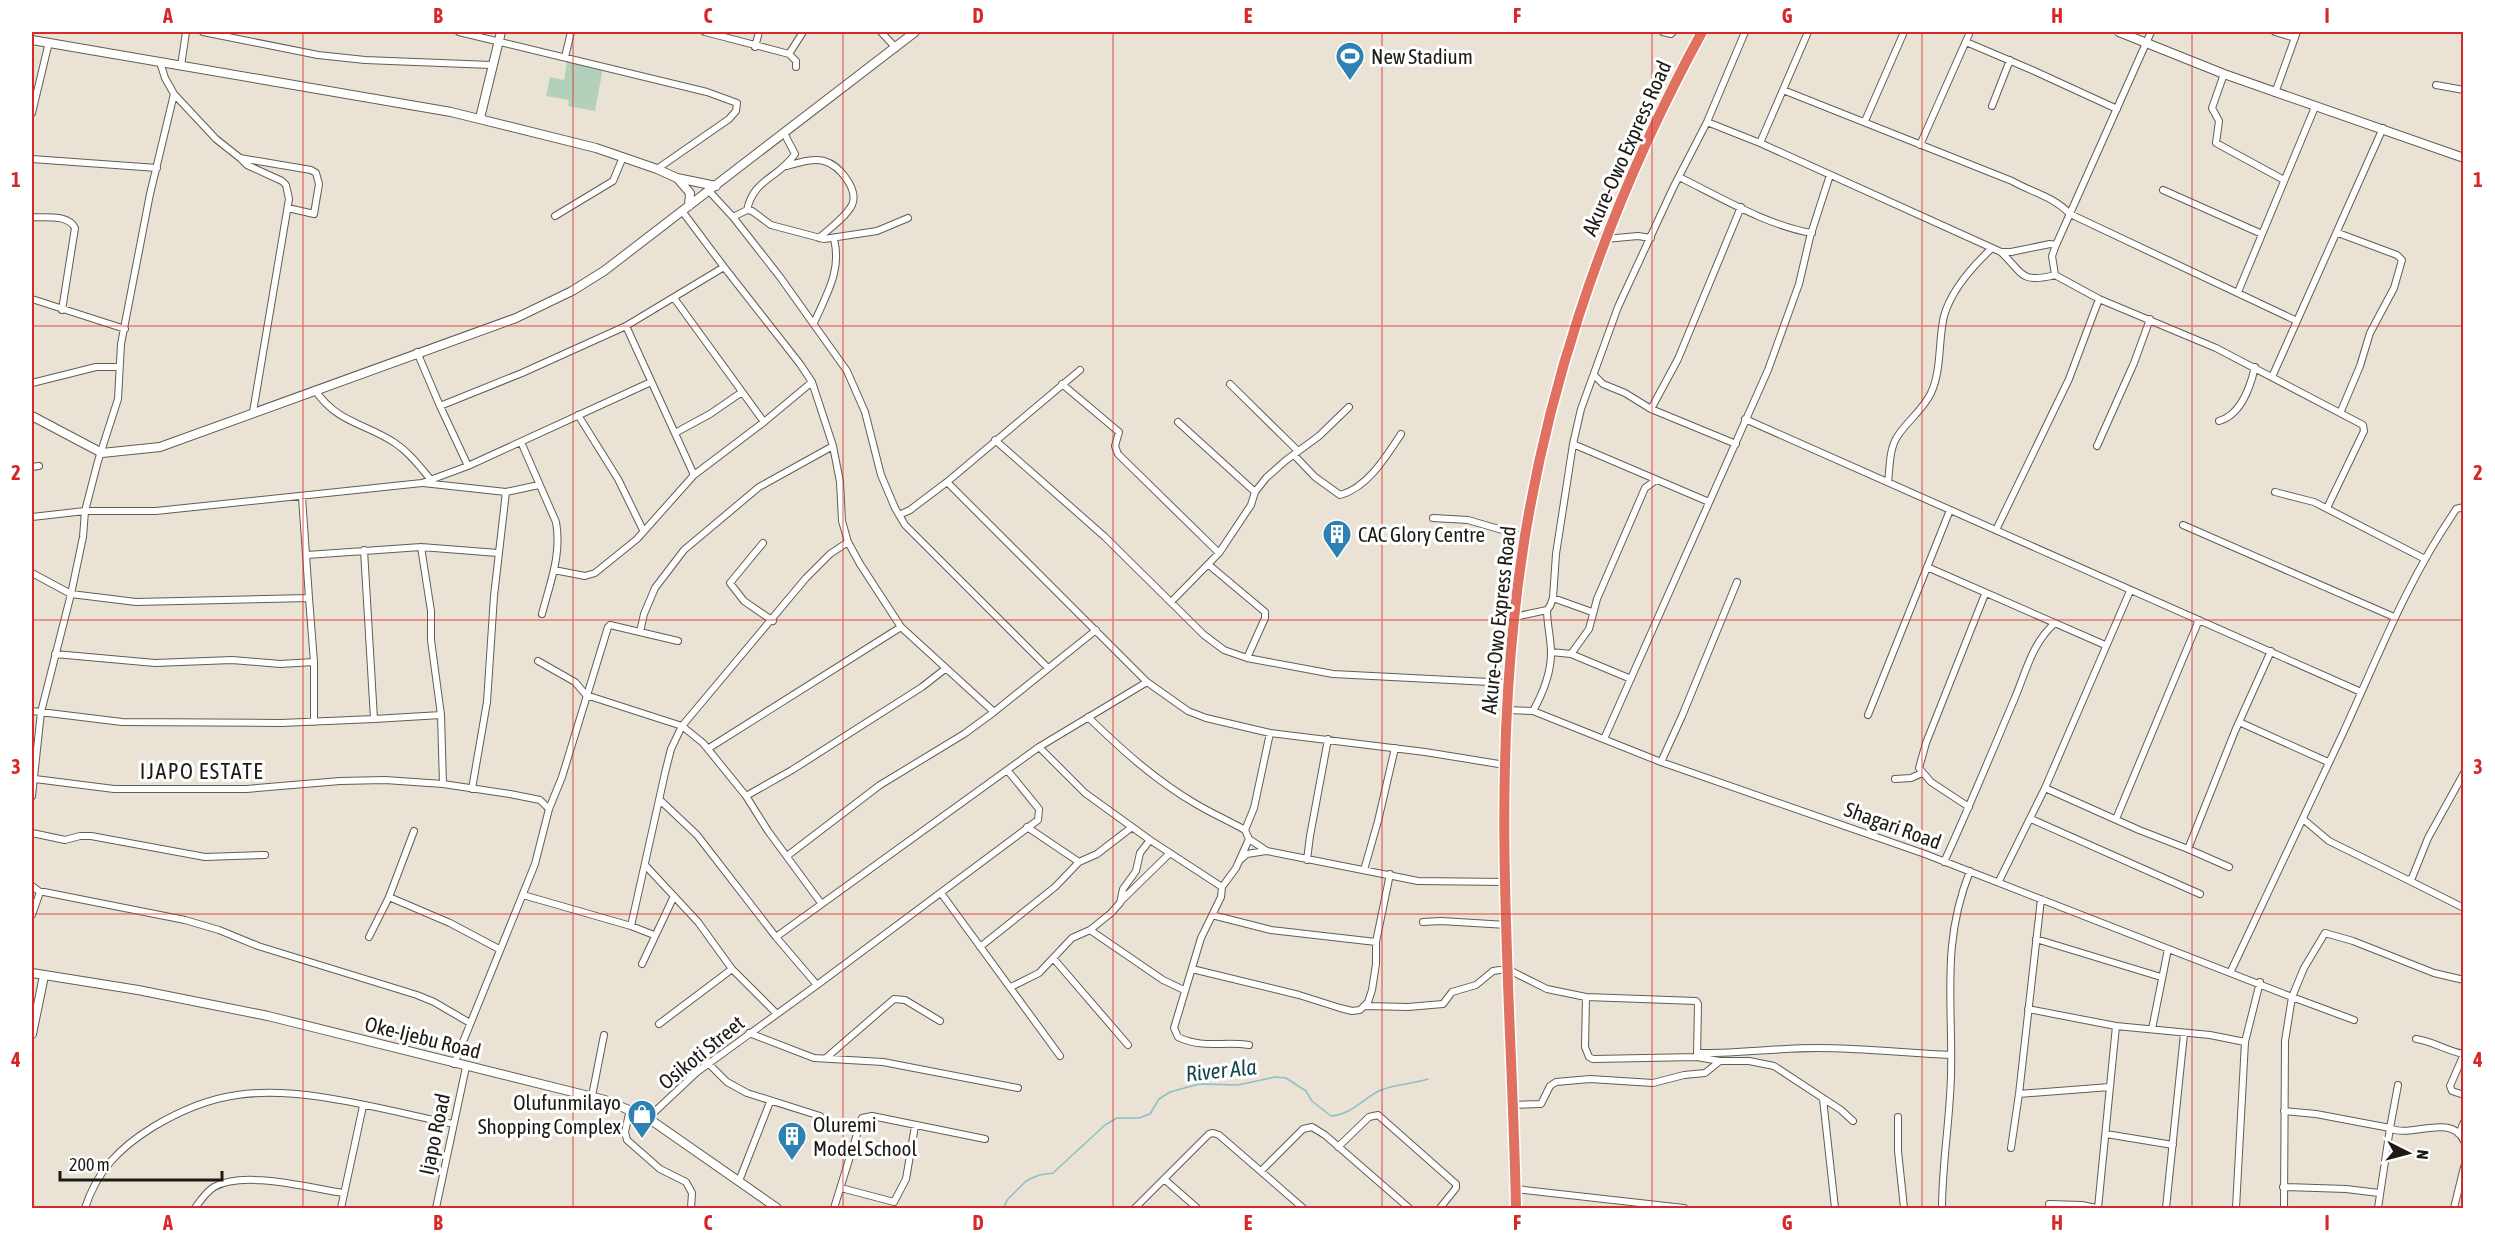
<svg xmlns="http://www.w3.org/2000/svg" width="2495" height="1240" font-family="'Asap Condensed',sans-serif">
	<rect width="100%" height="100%" fill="#eae3d5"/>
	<path fill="#b3d1ba" d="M567 61 603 68 595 111 568 106 569 100 546 96 550 77 564 80Z"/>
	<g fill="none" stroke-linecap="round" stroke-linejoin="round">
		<path stroke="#8cbfc8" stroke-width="1.5" d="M1004 1208 1007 1200 1026 1181 1039 1175 1053 1173 1105 1125 1117 1118H1139L1150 1114 1159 1099 1170 1092 1199 1084 1238 1085 1275 1077 1286 1078 1306 1091 1312 1101 1331 1116C1353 1114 1363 1098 1381 1090 1397 1084 1412 1084 1428 1079"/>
		<g stroke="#635d51" stroke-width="8">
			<path id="street" d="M203 32 318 55 365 60 491 65
				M459 32 707 92 737 103 736 111 729 119 657 169
				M705 32 789 54 796 61V67
				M881 32 896 48
				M1663 32 1671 34 1673 32
				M2275 32 2295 38
				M1966 42 2032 70 2117 109
				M755 47 759 32
				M789 54 803 32
				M565 57 571 32
				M181 66 186 32
				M2224 74 2212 108 2219 121 2216 143 2284 180
				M2436 85 2464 90
				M1783 90 2012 181C2033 193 2053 196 2070 214L2297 321
				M2275 93 2297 32
				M174 94 216 139 240 158 311 170 316 173 319 184 314 214 288 208
				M1992 106 2010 60
				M32 113 49 42
				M1865 121 1904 32
				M1707 122 1760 143 2001 252
				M1760 143 1808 32
				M1920 145 1970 32
				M240 158 247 165 282 181 286 185 289 199 253 412
				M32 159 157 168
				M787 166C798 163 812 158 824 161 839 165 859 189 852 205 845 218 830 228 819 238
				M1679 177C1720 197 1768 226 1812 233
				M2163 190 2262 234
				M709 191 733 217 780 277 847 371 865 412 881 475 895 508 905 525 1047 667
				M747 210C754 178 778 179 795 154L784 133
				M555 216 613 181 623 157
				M32 217C46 218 68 214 75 228L62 310
				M733 217 747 210 752 211 771 225 824 239 877 231 908 218
				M2338 233 2397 255 2402 260 2394 288 2370 333 2360 366 2341 411
				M1605 239 1638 236 1651 238
				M2050 244 2056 245 2052 256 2055 275C2020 284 2023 273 2001 252H2011Z
				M2056 245 2151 32
				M724 267 800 364 812 382 833 446 840 482 842 521 848 542 860 564 901 627 994 712
				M2055 275 2099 299 2216 348 2363 425 2364 431 2327 508
				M2238 292 2315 107
				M674 298 764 422 694 475
				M32 299 125 329
				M814 323C826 295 842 271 834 239
				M417 352 440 406 522 373 626 326 724 267 682 211
				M1594 375 1603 384 1625 393 1651 409 1736 444
				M2272 377 2383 128
				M32 383 96 367H119
				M1062 384 1119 432 1115 446 1118 454 1219 553
				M1230 384 1298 451
				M315 390C337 423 365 423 395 443 410 453 420 467 431 480
				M440 406 468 466
				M1651 409 1678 359 1741 207
				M578 415 618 479 643 530
				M1745 419 2361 692
				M2219 421C2241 415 2250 388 2255 367
				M764 422 812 382
				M1178 422 1255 492
				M675 433 710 414 742 392
				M995 440 1105 537 1204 635 1224 650 1247 658 1333 674 1509 683
				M521 442 556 522C562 554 550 583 542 614
				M1573 444 1709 502
				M2097 446 2134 363 2150 319
				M1294 455 1315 477 1340 495C1367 488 1386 457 1401 434
				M32 467 39 466
				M947 482 1147 682 1188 711 1206 718 1270 733 1425 752 1505 765
				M1888 482C1890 467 1889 450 1897 437 1907 421 1923 410 1931 393 1942 369 1938 341 1944 316 1951 291 1973 266 1991 249
				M423 483 506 492 539 485
				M2275 492 2314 502 2423 558
				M302 497 309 598
				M899 515 910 510 947 482 1080 370
				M32 517 85 511H156L422 483 468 466 651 382
				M1433 518 1468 520 1526 537
				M2183 525 2394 617
				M1996 530 2069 379 2099 299
				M763 543 730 583 744 601 773 621
				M421 547 431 611V640L441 715 443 784
				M364 550 374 719 441 715
				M307 555 421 547 498 553
				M1209 565 1265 612V618L1247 658
				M1927 567 2105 645
				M554 570 585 576 595 573 637 539 694 475 626 326
				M32 573 71 594 136 602 309 598 314 662V722
				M1553 598 1592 612
				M1172 601 1219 553 1251 505 1255 492 1266 478 1285 461 1319 436 1349 407
				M1514 617 1547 610 1550 606 1553 598 1556 554 1573 444 1581 409 1618 307 1674 186 1707 122 1745 32
				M640 632 644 614 655 588 684 550 759 487 833 446
				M1551 652 1571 654
				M55 654 155 663 232 660 280 664 314 662
				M538 661 575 682 586 695 682 726 703 743 746 796 768 831 821 903
				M1631 679 1571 654 1589 629 1597 599 1645 488 1656 480
				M1508 710 1533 711 1661 762 1925 854 2292 997 2285 1041 2284 1208
				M32 711 122 722 281 723 374 719
				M1533 711C1543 693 1551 673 1551 653 1551 639 1547 624 1547 610
				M1868 715 1950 510
				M1088 717C1122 750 1155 780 1196 804 1211 813 1229 821 1245 830
				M2239 722 2328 762
				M1270 733 1254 808 1245 830 1249 839 1267 851 1418 881 1506 882
				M1604 739 1768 370 1799 284 1810 237 1830 175
				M1039 747 1085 793 1150 840 1222 887
				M709 748 901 627
				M1661 762 1682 716 1737 582
				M35 779 114 789H246L340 781 385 780 443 784 510 794 540 800 549 809
				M1895 779 1911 778 1922 773
				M2045 788 2139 830 2188 849 2235 731 2271 651
				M472 789 487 702 494 596 506 492
				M32 796 41 712 71 594 83 537 85 511 98 461 118 399 121 344 150 194 174 94 165 78 160 62
				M746 796 792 770 922 687 945 669
				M1969 807 1931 782 1919 768 1926 743 1985 594
				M2031 819 2200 894
				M2116 819 2199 620
				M2303 819 2329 841 2408 880 2412 878 2428 838 2464 773
				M1027 827 1079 862
				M32 833 65 840 80 836H91L205 857 265 855
				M1249 839 1236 868 1222 887 1221 897 1201 938 1174 1028 1178 1037C1202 1049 1224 1041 1249 1045
				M2188 849 2229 867
				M787 856 880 785 964 734 994 712 1096 630
				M1240 860 1247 854 1266 851
				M1307 860 1310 836 1328 739
				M1944 862C1969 808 1991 754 2014 700 2026 672 2032 643 2055 623
				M645 865 698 922 732 969 776 1013
				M1364 870 1378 821 1395 748
				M2408 880 2464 908
				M1999 881 2045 788 2130 591
				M32 886 40 892
				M941 893 1060 1056
				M523 895 631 926 654 935
				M389 897 414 831
				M1121 901 1170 853
				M32 915 40 892H44L185 920 219 930 258 946 417 995 434 1002 470 1023
				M1212 915 1271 930 1376 942
				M1423 922 1441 921 1507 925
				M631 926 665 773 671 749 682 726 806 578 830 554 848 542
				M1090 930 1163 980 1184 990
				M369 937 389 897 450 923 499 949
				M776 937 1039 747 1147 682
				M2036 939 2161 977
				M980 947 1055 887 1079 862 1097 854 1132 827
				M1053 958 1128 1045
				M642 964 674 896
				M1192 969 1299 995 1340 1008 1352 1011 1360 1010 1368 1002 1372 990 1376 964V942L1390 874
				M2231 971C2268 891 2306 812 2343 733 2378 657 2406 583 2453 514L2456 509 2464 507
				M817 985 1038 820 1039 809 1008 771
				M1011 987 1039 973 1072 938 1090 930 1111 913 1120 903 1123 889 1136 871 1140 853 1150 840
				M1586 997 1585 1047 1589 1057 1593 1059 1697 1057 1720 1061
				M1365 1006 1408 1007 1443 1004 1452 992 1476 985 1493 971 1500 970H1509L1547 989 1586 997 1696 1001 1698 1004 1697 1057
				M2028 1009 2116 1026 2210 1035 2245 1042
				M2354 1020 2292 997 2304 968 2325 933 2353 941 2434 973 2464 980
				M659 1024 732 969
				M2152 1029 2168 949
				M749 1033 814 1058 883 1062 1018 1088
				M2416 1039C2433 1041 2446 1051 2464 1054
				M1697 1053C1737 1054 1777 1048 1817 1048 1861 1048 1907 1053 1951 1055
				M2464 1054 2450 1086 2452 1091 2464 1095
				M826 1058 894 999 905 1000 940 1021
				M454 1064 535 864 549 809 562 777 608 627 610 625 678 641
				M709 1064 727 1082 747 1093 820 1116
				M2019 1094 2110 1087
				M592 1096 604 1035
				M1823 1099 1835 1208
				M1513 1105 1541 1104 1550 1086 1556 1082 1590 1079 1653 1083 1684 1075 1705 1073 1720 1061H1749L1774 1066 1841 1110 1853 1121
				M630 1109 625 1132 627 1140 660 1169 686 1182 692 1193 691 1208
				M2284 1111 2316 1114 2390 1128C2410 1139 2451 1112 2464 1141
				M1898 1117V1151L1904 1208
				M648 1118 697 1072 817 985 776 937 697 835 660 800
				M2106 1134 2173 1145
				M2459 1134 2464 1122
				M1338 1147 1369 1117 1378 1115 1456 1184V1188L1440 1208
				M2011 1148 2019 1094 2041 899
				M1261 1171 1303 1129 1312 1127 1325 1135 1409 1208
				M1164 1179 1197 1208
				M739 1181 770 1102
				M2283 1187 2346 1189 2379 1193
				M841 1188 894 1202 906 1179 915 1126
				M1516 1189 1684 1208
				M2049 1204 2082 1205 2096 1208
				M85 1208C97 1171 119 1148 153 1127 178 1112 208 1099 237 1095 303 1085 387 1111 453 1124
				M195 1208C200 1201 206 1192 214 1187 244 1170 309 1188 343 1193
				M341 1208 363 1106
				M436 1208 466 1067
				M834 1208 862 1118 872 1116 985 1139
				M1135 1208 1209 1134 1213 1133 1219 1135 1303 1208
				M1942 1208C1942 1164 1950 1120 1951 1075 1953 1002 1941 943 1970 871
				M2098 1208 2116 1026
				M2166 1208 2184 1034
				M2236 1208 2245 1042 2260 982
				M2378 1208 2390 1128 2398 1085
				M2454 1208 2464 1167"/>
		</g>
		<g stroke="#635d51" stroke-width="10">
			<path id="secondary" d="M2119 32 2224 74 2464 158
				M32 40 451 112 596 148 657 169 677 178 716 186
				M480 118 501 32
				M678 179 690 193 689 206
				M32 416 102 453 160 447 516 318 572 291 604 271 915 32
				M32 973 138 990 268 1016 605 1100 648 1118 777 1208
				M32 1034 44 976"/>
		</g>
		<g stroke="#fff" stroke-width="13">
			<path id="highway" d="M1516 1208C1512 1012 1493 814 1514 619 1535 412 1603 213 1702 32"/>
		</g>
		<use href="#street" stroke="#fff" stroke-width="6"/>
		<use href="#secondary" stroke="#fff" stroke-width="8"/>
		<use href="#highway" stroke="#e07161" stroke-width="10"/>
	</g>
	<path fill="none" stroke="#d62828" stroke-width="1.5" stroke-opacity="0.55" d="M303 32V1208M573 32V1208M843 32V1208M1113 32V1208M1382 32V1208M1652 32V1208M1922 32V1208M2192 32V1208M32 326H2464M32 620H2464M32 914H2464"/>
	<defs>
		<g id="stadium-pin" transform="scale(1.5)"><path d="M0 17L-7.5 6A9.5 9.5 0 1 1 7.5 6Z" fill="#2d82b1" stroke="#fff"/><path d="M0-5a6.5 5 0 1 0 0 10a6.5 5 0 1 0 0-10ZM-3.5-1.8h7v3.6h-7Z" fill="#fff"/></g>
		<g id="building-pin" transform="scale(1.5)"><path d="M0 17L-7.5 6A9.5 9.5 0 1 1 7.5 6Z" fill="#2d82b1" stroke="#fff"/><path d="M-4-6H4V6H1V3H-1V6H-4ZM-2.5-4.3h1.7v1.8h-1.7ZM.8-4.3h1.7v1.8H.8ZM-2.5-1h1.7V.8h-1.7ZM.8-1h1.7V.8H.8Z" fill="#fff"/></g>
		<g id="shop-pin" transform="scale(1.5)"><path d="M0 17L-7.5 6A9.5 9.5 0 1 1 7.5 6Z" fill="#2d82b1" stroke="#fff"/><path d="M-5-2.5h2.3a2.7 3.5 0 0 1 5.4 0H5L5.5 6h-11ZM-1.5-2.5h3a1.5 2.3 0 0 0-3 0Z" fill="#fff"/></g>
	</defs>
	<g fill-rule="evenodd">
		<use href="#stadium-pin" x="1350" y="56"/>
		<use href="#building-pin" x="1337" y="534"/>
		<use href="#shop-pin" x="642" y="1114"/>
		<use href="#building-pin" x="792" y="1136"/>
	</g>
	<g text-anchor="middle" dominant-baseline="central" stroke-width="6" stroke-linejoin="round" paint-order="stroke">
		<g font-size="21" fill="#1d1a15" stroke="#fff" text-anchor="start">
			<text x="1371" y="56">New Stadium</text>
			<text x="1358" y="534">CAC Glory Centre</text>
			<text x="621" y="1102" text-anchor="end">Olufunmilayo<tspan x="621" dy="24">Shopping Complex</tspan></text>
			<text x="813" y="1124">Oluremi<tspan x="813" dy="24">Model School</tspan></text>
		</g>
		<g font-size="21" fill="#1d1a15" stroke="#fff">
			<text transform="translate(1626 148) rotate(-66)">Akure-Owo Express Road</text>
			<text transform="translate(1498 620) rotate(-84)">Akure-Owo Express Road</text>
			<text transform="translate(1893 825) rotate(20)">Shagari Road</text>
			<text transform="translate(423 1037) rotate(14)">Oke-Ijebu Road</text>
			<text transform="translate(701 1052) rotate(-39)">Osikoti Street</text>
			<text transform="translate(434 1134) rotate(-78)">Ijapo Road</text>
		</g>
		<g font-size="22" letter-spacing="1.5" fill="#1d1a15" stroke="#fff">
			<text x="202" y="771">IJAPO ESTATE</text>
		</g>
		<g font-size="22" font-style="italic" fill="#18464e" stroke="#fff">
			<text transform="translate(1221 1070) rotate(-6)">River Ala</text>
		</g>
	</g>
	<rect width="2495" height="1240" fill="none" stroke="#ffffff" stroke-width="66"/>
	<g transform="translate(2408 1153) rotate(96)" stroke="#ffffff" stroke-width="4.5" paint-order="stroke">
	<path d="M0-4.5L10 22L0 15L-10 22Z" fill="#1d1a15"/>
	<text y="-9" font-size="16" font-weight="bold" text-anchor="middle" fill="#1d1a15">N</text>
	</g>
	<path d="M60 1171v9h162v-9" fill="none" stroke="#1d1a15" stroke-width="3"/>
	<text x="69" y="1171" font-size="18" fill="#1d1a15" stroke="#ffffff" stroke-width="4.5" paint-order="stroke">200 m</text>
	<rect x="33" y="33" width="2429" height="1174" fill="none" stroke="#d62828" stroke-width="2"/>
	<g font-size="20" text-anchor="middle" font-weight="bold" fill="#d62828">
		<text x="168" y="23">A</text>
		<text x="438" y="23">B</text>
		<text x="708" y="23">C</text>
		<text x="978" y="23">D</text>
		<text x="1248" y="23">E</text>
		<text x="1517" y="23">F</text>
		<text x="1787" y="23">G</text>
		<text x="2057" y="23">H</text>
		<text x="2327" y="23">I</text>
		<text x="16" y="187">1</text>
		<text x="2478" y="187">1</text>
		<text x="16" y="480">2</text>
		<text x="2478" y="480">2</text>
		<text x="16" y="774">3</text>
		<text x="2478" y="774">3</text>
		<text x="16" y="1067">4</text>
		<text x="2478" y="1067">4</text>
		<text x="168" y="1230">A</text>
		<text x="438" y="1230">B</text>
		<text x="708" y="1230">C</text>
		<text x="978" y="1230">D</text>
		<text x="1248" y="1230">E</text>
		<text x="1517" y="1230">F</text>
		<text x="1787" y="1230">G</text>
		<text x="2057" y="1230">H</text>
		<text x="2327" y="1230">I</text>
	</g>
</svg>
